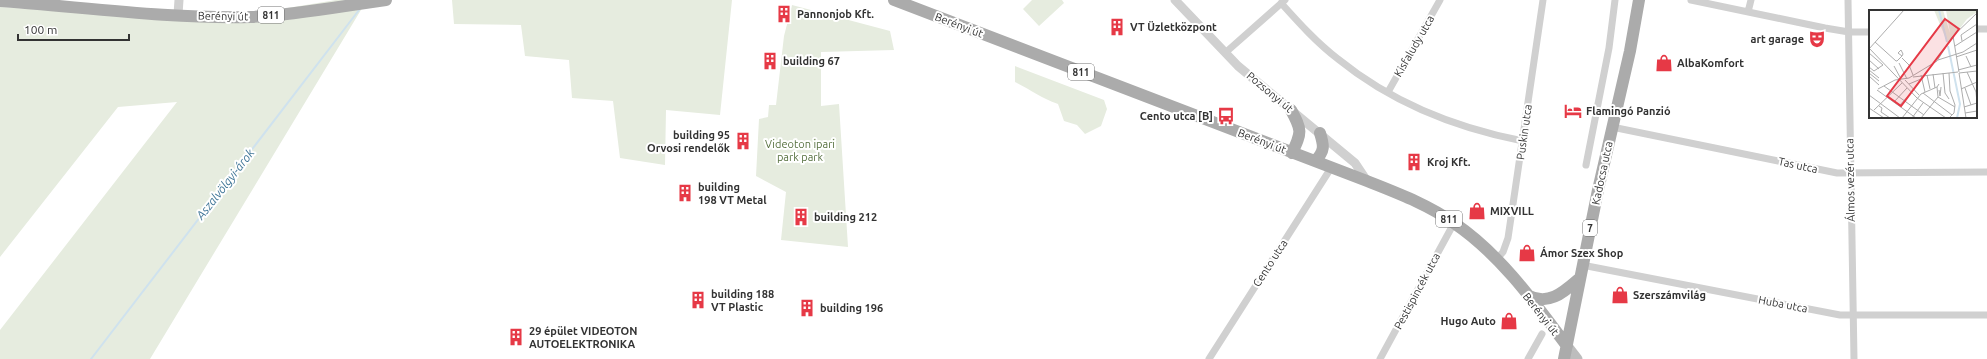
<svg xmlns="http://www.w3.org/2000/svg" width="1987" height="359" font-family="Ubuntu,sans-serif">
	<rect width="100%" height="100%" fill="#fff"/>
	<path fill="#e6ecdf" d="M336 0H367L150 359H0V330L177 102 118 107 0 257V7L139 16 233 17Z
		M452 0H732L720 115 666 110 665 165 620 158 613 101 572 98 569 60 525 56 521 25 454 24Z
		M1032 0H1062L1064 3 1039 26 1023 9Z
		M792 5 890 31 894 50 821 52V106L839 104 848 247 781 240 786 192 756 176 759 119 768 117 769 105H776L784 36Z
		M1015 66 1104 100 1107 109 1101 126 1085 134 1077 125 1064 121 1058 104C1041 98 1031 90 1015 82Z"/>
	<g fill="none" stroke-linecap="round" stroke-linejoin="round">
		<path stroke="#cfe2ee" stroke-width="2" d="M91 359 359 10"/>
		<path stroke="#d0d0d0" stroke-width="7" d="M1691 0 1825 28 1849 32H1870
			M1848 0 1854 359
			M1281 3C1299 23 1317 43 1338 59 1391 102 1456 128 1523 141
			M1748 12 1751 0
			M1976 29H1987
			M1225 53 1285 0
			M1388 92 1440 0
			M1612 127 1837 173 1987 172
			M1586 165 1609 48 1615 0
			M1496 260 1503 252 1508 238 1543 0
			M1582 265 1840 315H1987
			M1209 359 1331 168
			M1380 359 1454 223
			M1528 359 1542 334"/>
		<path stroke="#d0d0d0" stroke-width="9" d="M1175 0 1238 66 1355 163 1367 181
			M178 14 179 0"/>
		<path stroke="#bdbdbd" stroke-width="11" d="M1567 346 1577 359"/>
		<path stroke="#ababab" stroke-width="12" d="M894 0 1367 181C1397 193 1427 204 1454 223 1500 254 1535 303 1567 346
			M0 1C83 7 168 19 251 17 296 15 342 6 386 0
			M1291 110C1302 130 1302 132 1292 153
			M1315 161C1325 151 1324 146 1320 133
			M1527 295C1549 307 1565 291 1580 278
			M1564 359 1598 190 1630 51 1639 0"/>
	</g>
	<defs>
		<g id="building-bare" transform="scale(1.38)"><path d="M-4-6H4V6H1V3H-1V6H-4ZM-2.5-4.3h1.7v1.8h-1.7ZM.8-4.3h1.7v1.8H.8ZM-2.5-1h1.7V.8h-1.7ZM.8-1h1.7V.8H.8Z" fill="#e63946" stroke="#fff" stroke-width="2.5" paint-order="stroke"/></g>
		<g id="theatre-bare" transform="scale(1.38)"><path d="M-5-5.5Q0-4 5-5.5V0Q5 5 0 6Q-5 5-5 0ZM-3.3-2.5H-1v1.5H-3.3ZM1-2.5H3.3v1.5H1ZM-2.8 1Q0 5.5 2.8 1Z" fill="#e63946" stroke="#fff" stroke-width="2.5" paint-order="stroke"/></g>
		<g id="shop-bare" transform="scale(1.38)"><path d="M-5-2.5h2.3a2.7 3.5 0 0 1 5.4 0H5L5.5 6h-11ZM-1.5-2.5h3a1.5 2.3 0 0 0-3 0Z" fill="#e63946" stroke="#fff" stroke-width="2.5" paint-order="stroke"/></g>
		<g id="hotel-bare" transform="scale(1.38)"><path d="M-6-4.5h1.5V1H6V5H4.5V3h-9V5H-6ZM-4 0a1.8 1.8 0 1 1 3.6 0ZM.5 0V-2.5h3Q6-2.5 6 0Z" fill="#e63946" stroke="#fff" stroke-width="2.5" paint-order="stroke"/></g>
		<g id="bus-bare" transform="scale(1.38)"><path d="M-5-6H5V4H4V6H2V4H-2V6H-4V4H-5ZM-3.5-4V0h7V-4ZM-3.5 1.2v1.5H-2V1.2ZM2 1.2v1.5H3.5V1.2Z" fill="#e63946" stroke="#fff" stroke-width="2.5" paint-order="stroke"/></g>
	</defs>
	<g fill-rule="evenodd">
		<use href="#building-bare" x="784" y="14"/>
		<use href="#building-bare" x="1117" y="27"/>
		<use href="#theatre-bare" x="1817" y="39"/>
		<use href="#building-bare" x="770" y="61"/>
		<use href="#shop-bare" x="1664" y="63"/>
		<use href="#hotel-bare" x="1573" y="111"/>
		<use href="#bus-bare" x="1226" y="116"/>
		<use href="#building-bare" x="743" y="141"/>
		<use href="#building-bare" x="1414" y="162"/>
		<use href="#building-bare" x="685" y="193"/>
		<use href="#shop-bare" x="1477" y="211"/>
		<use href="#building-bare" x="801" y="217"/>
		<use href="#shop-bare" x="1527" y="253"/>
		<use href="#shop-bare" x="1620" y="295"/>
		<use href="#building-bare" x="698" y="300"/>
		<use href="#building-bare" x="807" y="308"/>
		<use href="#shop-bare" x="1509" y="321"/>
		<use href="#building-bare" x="516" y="337"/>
	</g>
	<g text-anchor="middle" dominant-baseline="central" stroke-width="4" stroke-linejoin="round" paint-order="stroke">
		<g fill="#fff" stroke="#707070" stroke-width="1">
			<rect x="258" y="7" width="26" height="16" rx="3"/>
			<rect x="1068" y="64" width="26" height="16" rx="3"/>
			<rect x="1436" y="211" width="26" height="16" rx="3"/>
			<rect x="1583" y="220" width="14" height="16" rx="3"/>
		</g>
		<g font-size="10" font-weight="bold" fill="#333">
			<text x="271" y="15">811</text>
			<text x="1081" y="72">811</text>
			<text x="1449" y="219">811</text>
			<text x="1590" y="228">7</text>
		</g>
		<g font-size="11" font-weight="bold" fill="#333" stroke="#fff" text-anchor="start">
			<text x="797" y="14">Pannonjob Kft.</text>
			<text x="1130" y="27">VT Üzletközpont</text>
			<text x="1804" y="39" text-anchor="end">art garage</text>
			<text x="783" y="61">building 67</text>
			<text x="1677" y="63">AlbaKomfort</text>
			<text x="1586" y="111">Flamingó Panzió</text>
			<text x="1213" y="116" text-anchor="end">Cento utca [B]</text>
			<text x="730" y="135" text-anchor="end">building 95<tspan x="730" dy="13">Orvosi rendelők</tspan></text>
			<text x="1427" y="162">Kroj Kft.</text>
			<text x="698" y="187">building<tspan x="698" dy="13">198 VT Metal</tspan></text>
			<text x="1490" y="211">MIXVILL</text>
			<text x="814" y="217">building 212</text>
			<text x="1540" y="253">Ámor Szex Shop</text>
			<text x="711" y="294">building 188<tspan x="711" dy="13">VT Plastic</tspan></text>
			<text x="1633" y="295">Szerszámvilág</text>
			<text x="820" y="308">building 196</text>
			<text x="1496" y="321" text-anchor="end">Hugo Auto</text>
			<text x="529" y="331">29 épület VIDEOTON<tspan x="529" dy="13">AUTOELEKTRONIKA</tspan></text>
		</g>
		<g font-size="11" fill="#333" stroke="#fff">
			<text transform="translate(223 16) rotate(1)">Berényi út</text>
			<text transform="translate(959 25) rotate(21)">Berényi út</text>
			<text transform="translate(1414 46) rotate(-60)">Kisfaludy utca</text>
			<text transform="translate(1270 92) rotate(40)">Pozsonyi út</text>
			<text transform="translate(1524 132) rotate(-82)">Puskin utca</text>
			<text transform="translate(1262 141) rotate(21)">Berényi út</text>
			<text transform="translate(1798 165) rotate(12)">Tas utca</text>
			<text transform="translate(1602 173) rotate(-78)">Kadocsa utca</text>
			<text transform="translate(1850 180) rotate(-91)">Álmos vezér utca</text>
			<text transform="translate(1270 263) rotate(-57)">Cento utca</text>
			<text transform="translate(1417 291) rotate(-62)">Pestispincék utca</text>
			<text transform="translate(1783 304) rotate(11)">Huba utca</text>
			<text transform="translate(1541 314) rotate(52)">Berényi út</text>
		</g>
		<g font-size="11" fill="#56703f" stroke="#fff">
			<text x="800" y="144">Videoton ipari<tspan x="800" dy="13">park park</tspan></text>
		</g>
		<g font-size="12" font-style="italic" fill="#3f7597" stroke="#fff">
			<text transform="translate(225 184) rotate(-52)">Aszalvölgyi-árok</text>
		</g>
	</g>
	<g transform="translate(1869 10)">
		<rect width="108" height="108" fill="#fff"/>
		<path d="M65 0H74L81 23 77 0H108V2L98 9 79 34Z" fill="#e6ecdf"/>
		<path fill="none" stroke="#cfe2ee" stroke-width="2" d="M70 0 78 32M79 36 91 94 88 108"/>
		<path fill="none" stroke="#adadad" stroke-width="1" d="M84 26 90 62M93 31 92 25 108 14M6 32 27 51H28L33 46 34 44 32 40 29 43 33 46M86 36 108 22M0 38 48 88 77 108M0 39 35 0M0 43 14 55 5 61 0 57M97 46 102 57M87 47 108 40M33 48 40 55 44 65M0 50 10 59M69 50 94 42 108 33M30 53 38 69M25 56 32 69M0 60 10 68M89 60 108 55M0 63 10 71M74 63 76 83 80 89M80 63 81 81 86 95 85 103 80 108M90 63 97 108M90 63 108 61M64 64 66 78M52 65 56 82M58 65 61 79M0 66 10 75M44 67 89 62M36 70 50 85M40 74 52 69M15 76 55 105M96 78 102 95M9 79 26 70 40 68 68 51 83 27 108 3M92 79 108 72M8 80 47 108M70 80 71 86 72 77M54 83 83 105M0 85 31 108M69 87 86 97M25 92 38 78M10 96 13 98 12 102 21 108M30 96 42 83M95 97 108 93 107 82 98 62M0 98 15 108M5 100 33 73M96 103 108 101M33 108 52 84 68 77 70 74M43 108 54 93M52 108 69 87 68 77"/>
		<path fill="#e63946" fill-opacity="0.15" stroke="#e63946" stroke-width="2" d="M76 9 90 19 32 96 18 86Z"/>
		<rect width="108" height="108" fill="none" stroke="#333" stroke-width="2"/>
	</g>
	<path d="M18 34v6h111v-6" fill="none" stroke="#333333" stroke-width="2"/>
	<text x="24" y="34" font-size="12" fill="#333333" stroke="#ffffff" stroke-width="3" paint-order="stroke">100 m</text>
</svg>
